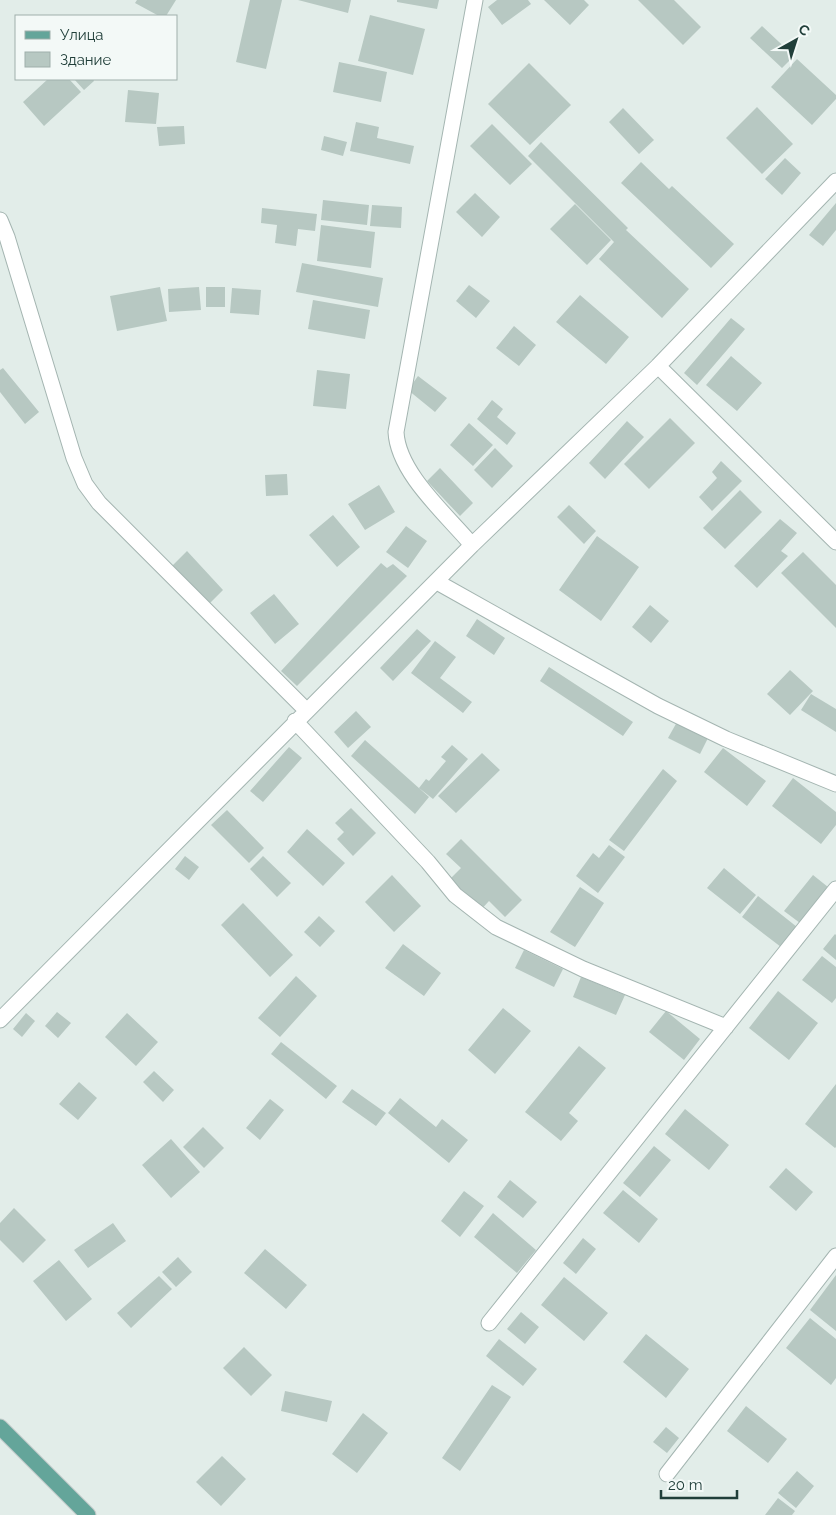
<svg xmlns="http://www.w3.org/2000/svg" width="836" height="1515" font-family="Raleway,sans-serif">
	<rect width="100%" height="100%" fill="#e2ede9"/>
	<path fill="#b7c8c2" d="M137 0H176L166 16H159L135 3Z
		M250 0H282L266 69 236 62Z
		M298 0H351L348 13Z
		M397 0H439L437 9 397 2Z
		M497 0H528L531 4 502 25 488 7Z
		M544 0H584L589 5 570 25Z
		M638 0H674L701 27 683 45Z
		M370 15 425 29 413 75 358 61Z
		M762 26 794 56 782 68 750 38Z
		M797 59 836 95V99L812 125 771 87Z
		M339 62 387 72 381 102 333 92Z
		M529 63 571 105 530 145 488 104Z
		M48 79H69L81 92 44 126 23 102Z
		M74 79H93L94 81 84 90Z
		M128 90 159 93 156 124 125 122Z
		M757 107 793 144 762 174 726 138Z
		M623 108 654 140 639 154 609 122Z
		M356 122 379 127 377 138 414 146 410 164 350 151Z
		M492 124 532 164 510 185 470 146Z
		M184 126 185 144 159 146 157 127Z
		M324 136 347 142 343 156 321 150Z
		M541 142 628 228 626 230 689 289 662 318 599 259 614 242 528 156Z
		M785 158 801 173 782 195 765 179Z
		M641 162 669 189 672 186 734 244 711 268 621 183Z
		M475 193 500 217 482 237 456 212Z
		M323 200 369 205 367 225 321 220Z
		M836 203V230L823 246 809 235Z
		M575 204 611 240 587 265 550 229Z
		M372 205 402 207 401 228 370 226Z
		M262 208 317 214 315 231 298 229 296 246 275 243 277 225 261 223Z
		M321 225 375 232 371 268 317 261Z
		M302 263 383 278 378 307 296 292Z
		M469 285 490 301 476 318 456 301Z
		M160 287 167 321 117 331 110 296Z
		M199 287 201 310 169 312 168 289Z
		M206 287H225V307H206Z
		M232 288 261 290 259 315 230 313Z
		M580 295 629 337 606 364 556 322Z
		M313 300 370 310 365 339 308 329Z
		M731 318 745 329 697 385 684 373Z
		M514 326 536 345 519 366 496 348Z
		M731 356 762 383 737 411 706 385Z
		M3 368 39 412 25 424 0 392V370Z
		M317 370 350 374 346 409 313 406Z
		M418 376 447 398 435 412 408 390Z
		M492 400 503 409 497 417 516 433 507 445 477 419Z
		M670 418 695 443 649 489 624 464Z
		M627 421 644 437 605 479 589 463Z
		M469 423 493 445 473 466 450 445Z
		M495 448 513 466 492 488 474 470Z
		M721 461 742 481 712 511 699 497 717 478 712 472Z
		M440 468 473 503 460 516 427 481Z
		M287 474 288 495 266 496 265 475Z
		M379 485 395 512 365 530 348 504Z
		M740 490 762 512 725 549 703 528Z
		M569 505 596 531 584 544 557 517Z
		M333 515 360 547 337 567 309 535Z
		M780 519 797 533 781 551 788 556 757 588 734 566Z
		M406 526 427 541 408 568 386 552Z
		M597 536 639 567 601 621 559 590Z
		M187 551 223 590 208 605 172 566Z
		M803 552 836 585V628L781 573Z
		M381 563 387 568 393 564 407 576 297 686 281 671Z
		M274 594 299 624 275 644 250 613Z
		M650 605 669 621 651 643 632 627Z
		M477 619 505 638 494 655 466 636Z
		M417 629 431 641 393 681 380 668Z
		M435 641 456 657 440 678 472 702 463 713 411 673Z
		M549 667 633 722 623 736 540 681Z
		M790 670 813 691 790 715 767 694Z
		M811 694 836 709V732L801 710Z
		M356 711 371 727 348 748 334 732Z
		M677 722 708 738 700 754 668 738Z
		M365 740 429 797 415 814 351 756Z
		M452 745 468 759 433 799 419 788 426 779 429 781 446 761 441 757Z
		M289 747 302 758 263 802 250 791Z
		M723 748 766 781 747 806 704 772Z
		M482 753 500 770 456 813 438 796Z
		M663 769 677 781 624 851 609 840Z
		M793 778 836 812V825L821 844 772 806Z
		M351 808 376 833 353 856 337 839 344 832 335 823Z
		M227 810 264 848 249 863 211 825Z
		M307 829 345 863 323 886 287 852Z
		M461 839 522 900 505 917 489 901 479 912 448 881 461 868 446 854Z
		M609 845 625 857 598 893 576 876 593 853 599 858Z
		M185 856 199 867 189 880 175 869Z
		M263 856 291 883 277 897 250 869Z
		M724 868 756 895 740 914 707 888Z
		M392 875 421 906 394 932 365 902Z
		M813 875 828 887 800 923 784 911Z
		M580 887 604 903 575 947 550 932Z
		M758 896 797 927 781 947 742 917Z
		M243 903 293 955 270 977 221 925Z
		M319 916 335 931 320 947 304 932Z
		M835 934 836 935V960L823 949Z
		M403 944 441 973 424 996 385 968Z
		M524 950 563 969 554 987 515 968Z
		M822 956 836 967V998L832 1003 802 980Z
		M296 976 317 996 280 1037 258 1018Z
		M581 977 625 995 616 1015 573 997Z
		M778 991 818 1023 789 1060 749 1028Z
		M503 1008 531 1031 495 1074 468 1050Z
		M666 1011 700 1039 684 1060 649 1032Z
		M57 1012 71 1023 58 1038 45 1026Z
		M26 1013 35 1021 22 1037 13 1029Z
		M127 1013 158 1042 136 1066 105 1037Z
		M281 1042 337 1086 326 1099 271 1054Z
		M579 1046 606 1068 569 1113 578 1121 561 1141 525 1112Z
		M154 1071 174 1090 163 1102 143 1082Z
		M79 1082 97 1098 78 1120 59 1104Z
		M836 1084V1147L835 1148 805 1124Z
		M352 1089 386 1113 376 1126 342 1102Z
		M400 1098 436 1127 442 1119 468 1140 449 1163 388 1113Z
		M270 1099 284 1110 260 1140 246 1128Z
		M685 1109 729 1145 709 1170 665 1134Z
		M203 1127 224 1148 204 1168 183 1147Z
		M171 1139 200 1172 171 1198 142 1165Z
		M654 1146 671 1160 640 1197 623 1183Z
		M786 1168 813 1192 796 1211 769 1187Z
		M510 1180 537 1202 523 1218 497 1197Z
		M623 1190 658 1219 639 1243 603 1213Z
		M464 1191 484 1206 460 1237 441 1221Z
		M14 1208 46 1240 23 1263 0 1240V1223Z
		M493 1213 536 1250 517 1273 474 1237Z
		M113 1223 126 1241 88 1268 74 1250Z
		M583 1238 596 1249 576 1274 563 1263Z
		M265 1249 307 1285 286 1309 244 1273Z
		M178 1257 192 1272 176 1287 162 1272Z
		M59 1260 92 1299 66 1321 33 1281Z
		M836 1275V1331L810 1310Z
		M159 1276 172 1289 131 1328 117 1313Z
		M564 1277 608 1313 584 1341 541 1305Z
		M521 1312 539 1327 525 1344 507 1329Z
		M810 1318 836 1339V1378L831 1385 786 1348Z
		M646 1334 689 1369 666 1398 623 1362Z
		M499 1339 537 1369 523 1386 486 1356Z
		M244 1347 272 1375 251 1396 223 1368Z
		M492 1385 511 1397 460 1471 442 1458Z
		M285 1391 332 1401 327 1422 281 1411Z
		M746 1406 787 1439 768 1463 727 1431Z
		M363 1413 388 1433 357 1473 332 1454Z
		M666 1427 679 1438 667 1453 653 1442Z
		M222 1456 246 1479 221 1506 196 1482Z
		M797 1471 814 1486 796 1508 778 1493Z
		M778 1498 795 1511 792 1515H765Z"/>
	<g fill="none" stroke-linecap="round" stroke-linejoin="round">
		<g stroke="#a4b5b1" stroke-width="17">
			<path id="minor" d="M0 220 7 237 74 458 85 484 99 503 306 710
				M658 366 836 542
				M472 545C446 514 398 473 396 432L475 0
				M437 582 658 706 726 739 836 784
				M295 721 428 862 455 895 496 927 583 969 726 1027
				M0 1020 472 545 658 366 836 181
				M489 1323 836 889
				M667 1474 836 1256"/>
		</g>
		<g stroke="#c1c9c8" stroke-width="17">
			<path id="major" d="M0 1427 88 1515"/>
		</g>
		<use href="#minor" stroke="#fff" stroke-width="15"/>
		<use href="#major" stroke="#64a59a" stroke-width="15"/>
	</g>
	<rect x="15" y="15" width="162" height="65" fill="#f3f9f7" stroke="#9fafab"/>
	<rect x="25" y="31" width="25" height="8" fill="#64a59a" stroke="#9fafab"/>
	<text x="60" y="40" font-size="15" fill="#213f3a">Улица</text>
	<rect x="25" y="52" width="25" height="15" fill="#b7c8c2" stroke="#9fafab"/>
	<text x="60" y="65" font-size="15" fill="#213f3a">Здание</text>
	<g transform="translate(796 40) rotate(39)" stroke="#f3f9f7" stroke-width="4" paint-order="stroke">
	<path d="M0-4L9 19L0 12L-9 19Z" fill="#213f3a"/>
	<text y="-8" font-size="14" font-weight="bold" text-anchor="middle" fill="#213f3a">С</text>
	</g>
	<path d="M661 1490v8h76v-8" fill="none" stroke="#213f3a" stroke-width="2.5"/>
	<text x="668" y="1490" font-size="15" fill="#213f3a" stroke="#f3f9f7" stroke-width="4" paint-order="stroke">20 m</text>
</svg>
